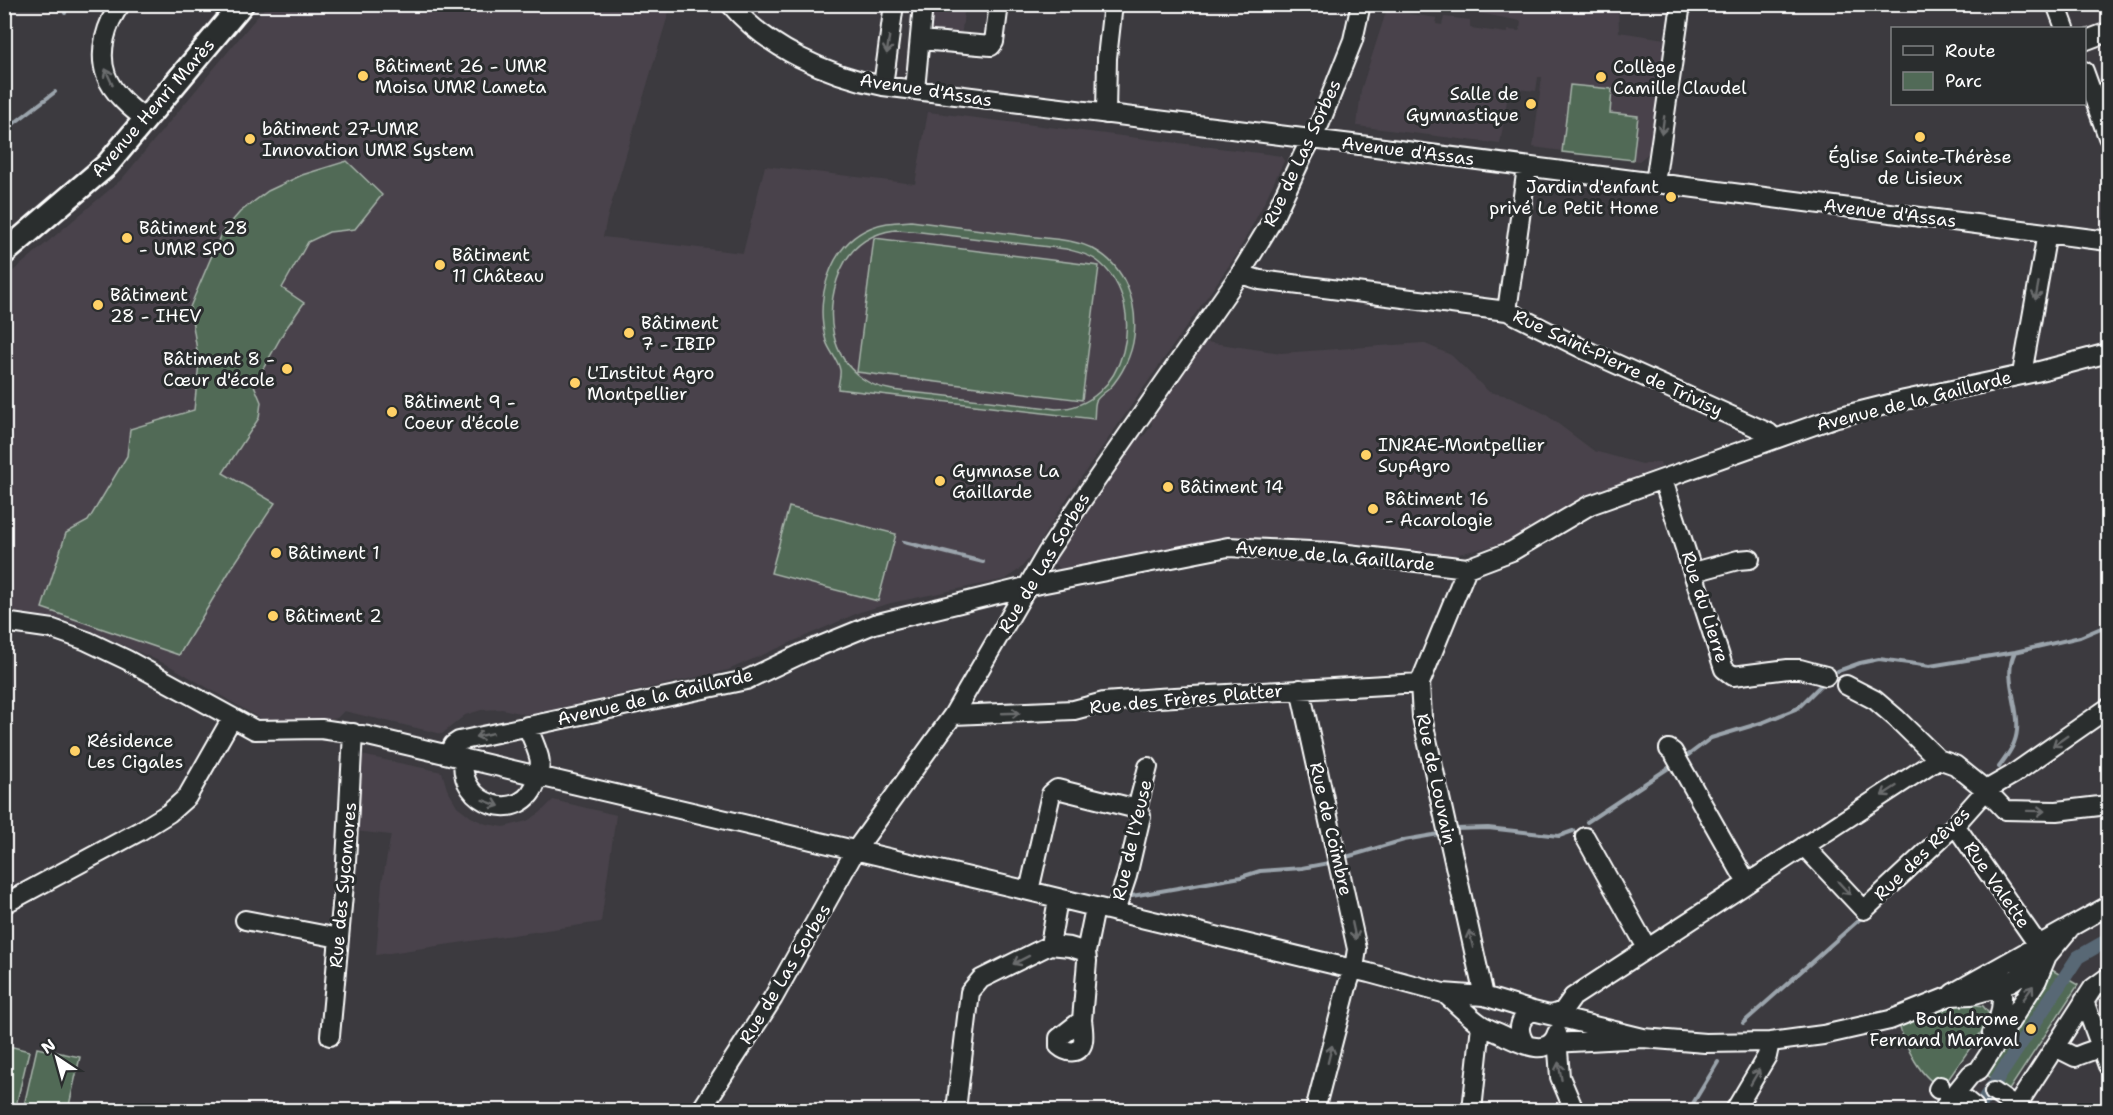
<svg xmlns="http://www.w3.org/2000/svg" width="2113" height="1115" font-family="'Shantell Sans',sans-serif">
	<rect width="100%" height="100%" fill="#3c3a3f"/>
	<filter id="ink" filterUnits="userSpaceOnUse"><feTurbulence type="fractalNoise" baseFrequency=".0167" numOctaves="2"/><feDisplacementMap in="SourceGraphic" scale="12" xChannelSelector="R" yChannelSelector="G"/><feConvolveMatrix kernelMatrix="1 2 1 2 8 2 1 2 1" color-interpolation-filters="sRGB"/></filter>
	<g filter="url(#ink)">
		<path fill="#49434b" d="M267 5H671L607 218 603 237 743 253 765 166 915 184 928 112 1267 154 1281 156 1284 161 1262 207 1237 254 1071 492 1030 557 1021 568 1006 579 891 603 860 612 728 670 529 715 502 709 481 710 465 715 442 734 344 711 337 718 331 719H261L172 667 75 623 56 618 5 611V278L121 180Z
			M929 5H965L961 38 926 34Z
			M1480 5H1618L1619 32 1665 39 1650 152 1639 161 1533 147 1542 77H1538L1536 91 1509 88 1500 144 1357 126 1361 90 1387 9 1402 13 1437 18 1436 24 1442 25 1444 17 1470 20V28L1507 33 1508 30 1520 31 1521 21 1479 13Z
			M1206 342 1281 353 1423 343 1451 355 1489 392 1512 397 1545 414 1594 451 1642 464 1660 462 1661 467 1574 502 1505 543 1446 557 1307 541 1216 539 1060 569 1054 563 1107 482 1140 435 1143 437 1152 425 1151 420Z
			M361 755 442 772 447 789 457 806 471 817 486 824 504 827 527 821 540 813 553 800 616 815 601 922 376 955 382 883 391 835 355 831Z"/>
		<path fill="#516a57" stroke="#a8b4ab" stroke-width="1.5" fill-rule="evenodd" d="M1570 85 1612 89 1610 113 1638 116 1633 160 1562 152Z
			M347 161 382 195 355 229 329 232 308 242 282 288 304 303 285 330 254 385 261 402 259 418 223 473 275 503 231 569 179 655 42 608 66 533 88 521 127 456 130 429 194 410 199 363 190 307 221 234 240 212 268 191 302 175Z
			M911 221C950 226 989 231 1028 236 1050 239 1076 239 1095 250 1125 266 1138 304 1134 336 1132 355 1122 375 1109 389 1105 392 1098 397 1096 401 1094 406 1095 414 1094 419L838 389C838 383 841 376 840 370 839 361 829 351 826 341 815 300 828 246 870 228 883 222 897 222 911 221ZM895 230 912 231 1066 249C1078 252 1091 255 1100 263 1150 306 1126 408 1056 409 1017 404 978 400 938 395 915 392 883 393 863 379 830 356 826 315 837 280 846 251 865 234 895 230Z
			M874 238 1099 266 1082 400 857 372Z
			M789 507 896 534 878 601 771 573Z
			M2052 970 2078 985 2009 1090 1984 1073Z
			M1966 1003 1983 1006 1990 1015 1989 1021 1943 1087C1921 1081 1905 1045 1899 1025L1932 1012Z
			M5 1045 29 1051 15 1110H5Z
			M37 1048 80 1057 68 1110H23Z"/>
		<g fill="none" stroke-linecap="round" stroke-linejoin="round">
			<path stroke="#9ba4ac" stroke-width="4" d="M65 13 67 4
				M4 131 55 92
				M904 542 983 562
				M1838 671 1860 663 1879 659 1930 666 2015 652 2080 637 2108 625
				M1687 756 1711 738 1764 722 1798 708 1822 684
				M1999 767C2004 760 2011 751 2014 743 2026 714 2000 680 2015 652
				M1587 822 1670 767
				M1455 829 1488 828 1559 836 1573 831
				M1343 858 1404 840 1439 834
				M1132 896 1241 877 1260 871 1302 868 1329 863
				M1743 1023 1861 918
				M1689 1110 1718 1062"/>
			<path stroke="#586774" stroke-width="14" d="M1977 1110 2078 957 2108 940"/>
			<g stroke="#fff" stroke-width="22">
				<path id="minor" d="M121 4C106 23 98 52 106 75 112 93 132 110 147 120
					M730 4C767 48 827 75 883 86L1360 145 2108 241
					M2056 4 2065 28
					M920 40 991 46 994 42 999 4
					M2084 41 2108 32
					M2084 71 2108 137
					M883 86 894 4
					M915 90 923 4
					M1106 114 1107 58 1113 4
					M1655 183 1681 4
					M1240 274 1260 280 1507 311 1583 349 1769 433 1775 439
					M1507 311 1527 167
					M2022 374 2047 233
					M1663 480 1724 669 1733 676 1788 669H1800L1826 676
					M1467 568 1420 683 1422 717 1484 996
					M1694 572 1738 560 1750 559
					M4 622 53 629 87 641 127 660 255 730 321 729 368 736 1029 891 1369 973 1443 993 1484 996 1533 1011 1643 1038
					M1846 685 1875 700 1896 718 1938 759 1955 765 1986 790 2005 810 2057 811 2108 805
					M1300 689 1357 949 1355 962 1347 987 1315 1110
					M953 715 1074 710 1104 702 1158 698 1420 683
					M1669 749 1673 752 1747 883
					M448 754 453 745 459 741 746 680 803 653 874 624 1030 586 1228 547 1331 552 1467 568 1512 551 1590 505 1837 417 1905 400 2036 372 2108 353
					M464 758C456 805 523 827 537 780 539 773 541 764 539 757 536 746 531 736 527 726
					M1955 825 2045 955
					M1585 837 1647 948
					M1804 846 1864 910 1955 825 1986 790 2012 775 2108 708
					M1029 891 1051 794 1057 789 1137 809
					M4 904 140 831 169 813 187 797 232 718
					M1115 912 1127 876 1141 816 1137 809 1148 767
					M245 920 339 938
					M1050 945 1070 947 1086 952
					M1444 993C1456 1003 1467 1015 1480 1024 1487 1029 1497 1032 1505 1036 1522 1044 1549 1058 1557 1033
					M1953 993 2108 906
					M2084 1001 2108 1066
					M1551 1015 1563 1011 1573 997 1938 759
					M1082 1020C1083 1027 1084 1035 1083 1041 1081 1055 1067 1053 1059 1046V1038L1082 1020 1087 961 1086 952 1095 908
					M1992 1033C2005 1011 2001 999 2003 976
					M330 1036 346 862 353 733
					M1553 1043 1643 1038 1705 1043 1770 1042 1823 1035 1872 1024 1890 1020 1950 996 1971 995 2003 986 2014 980 2046 957 2071 927
					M1553 1043 1558 1050 1560 1077 1574 1110
					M1526 1045C1517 1032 1517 1019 1533 1011
					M2055 1047 2075 1057C2086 1052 2098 1049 2108 1044
					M1938 1089 1940 1086
					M1994 1092 2008 1102 2010 1110
					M1957 1093 1974 1107
					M701 1110 773 998 855 851 953 715 1047 553 1083 499 1240 274 1272 221 1303 155 1320 123 1353 40 1361 4
					M956 1110 970 992 981 979 1050 945 1058 899
					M1472 1110 1481 1025
					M1735 1110 1767 1056 1770 1042
					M1942 1110 1971 1074 1979 1070 2037 980 2046 958
					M2014 1110 2093 988 2108 977"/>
			</g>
			<g stroke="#fff" stroke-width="27">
				<path id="major" d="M4 253 107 165 242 4"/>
			</g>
			<use href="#minor" stroke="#2a2d2e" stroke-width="18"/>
			<use href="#major" stroke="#2a2d2e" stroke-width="22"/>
		</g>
		<defs><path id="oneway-shaft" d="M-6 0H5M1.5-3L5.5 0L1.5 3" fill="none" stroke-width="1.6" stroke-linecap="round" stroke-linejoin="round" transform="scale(1.5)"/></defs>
		<g stroke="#6a6c6d">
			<use href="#oneway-shaft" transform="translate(888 45) rotate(98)"/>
			<use href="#oneway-shaft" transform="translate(109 77) rotate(-114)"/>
			<use href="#oneway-shaft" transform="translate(1663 125) rotate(98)"/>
			<use href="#oneway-shaft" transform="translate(2037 291) rotate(100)"/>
			<use href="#oneway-shaft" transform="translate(1011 713) rotate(-2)"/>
			<use href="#oneway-shaft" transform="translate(484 735) rotate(168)"/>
			<use href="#oneway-shaft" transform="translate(2060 741) rotate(145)"/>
			<use href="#oneway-shaft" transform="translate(1889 791) rotate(147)"/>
			<use href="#oneway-shaft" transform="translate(491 803) rotate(20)"/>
			<use href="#oneway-shaft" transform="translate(2036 811) rotate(1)"/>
			<use href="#oneway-shaft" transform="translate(1844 888) rotate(47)"/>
			<use href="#oneway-shaft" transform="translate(1354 931) rotate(78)"/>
			<use href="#oneway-shaft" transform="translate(1471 939) rotate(-103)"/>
			<use href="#oneway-shaft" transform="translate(1021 960) rotate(153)"/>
			<use href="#oneway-shaft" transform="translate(2028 993) rotate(-55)"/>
			<use href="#oneway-shaft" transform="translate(1330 1054) rotate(-76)"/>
			<use href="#oneway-shaft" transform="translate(1560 1071) rotate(-100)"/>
			<use href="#oneway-shaft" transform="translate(1755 1077) rotate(-60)"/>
		</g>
	</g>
	<g fill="#ffd166" stroke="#2a2d2e" stroke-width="2">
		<circle cx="363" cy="76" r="6"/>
		<circle cx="1601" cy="77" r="6"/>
		<circle cx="1531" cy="104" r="6"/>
		<circle cx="1920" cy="137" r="6"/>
		<circle cx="250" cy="139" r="6"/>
		<circle cx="1671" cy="197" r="6"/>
		<circle cx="127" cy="238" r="6"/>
		<circle cx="440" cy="265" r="6"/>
		<circle cx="98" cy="305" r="6"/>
		<circle cx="629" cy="333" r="6"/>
		<circle cx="287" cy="369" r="6"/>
		<circle cx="575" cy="383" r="6"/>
		<circle cx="392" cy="412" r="6"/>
		<circle cx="1366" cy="455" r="6"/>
		<circle cx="940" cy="481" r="6"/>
		<circle cx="1168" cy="487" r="6"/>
		<circle cx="1373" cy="509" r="6"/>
		<circle cx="276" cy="553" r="6"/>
		<circle cx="273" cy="616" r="6"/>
		<circle cx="75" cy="751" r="6"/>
		<circle cx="2031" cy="1029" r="6"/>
	</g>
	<g text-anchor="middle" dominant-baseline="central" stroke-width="6" stroke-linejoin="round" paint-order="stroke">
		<g font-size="18" fill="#fff" stroke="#2a2d2e" text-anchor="start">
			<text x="375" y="66">Bâtiment 26 - UMR<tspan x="375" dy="21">Moisa UMR Lameta</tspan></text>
			<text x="1613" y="67">Collège<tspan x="1613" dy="21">Camille Claudel</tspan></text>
			<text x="1519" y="94" text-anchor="end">Salle de<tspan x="1519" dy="21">Gymnastique</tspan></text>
			<text x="262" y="129">bâtiment 27-UMR<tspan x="262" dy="21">Innovation UMR System</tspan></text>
			<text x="1920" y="157" text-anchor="middle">Église Sainte-Thérèse<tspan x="1920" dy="21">de Lisieux</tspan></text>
			<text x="1659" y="187" text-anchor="end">Jardin d'enfant<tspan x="1659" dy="21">privé Le Petit Home</tspan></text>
			<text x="139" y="228">Bâtiment 28<tspan x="139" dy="21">- UMR SPO</tspan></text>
			<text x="452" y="255">Bâtiment<tspan x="452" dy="21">11 Château</tspan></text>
			<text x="110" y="295">Bâtiment<tspan x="110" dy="21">28 - IHEV</tspan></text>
			<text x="641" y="323">Bâtiment<tspan x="641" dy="21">7 - IBIP</tspan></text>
			<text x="275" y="359" text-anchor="end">Bâtiment 8 -<tspan x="275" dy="21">Cœur d'école</tspan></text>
			<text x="587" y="373">L'Institut Agro<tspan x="587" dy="21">Montpellier</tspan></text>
			<text x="404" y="402">Bâtiment 9 -<tspan x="404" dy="21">Coeur d'école</tspan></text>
			<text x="1378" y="445">INRAE-Montpellier<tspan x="1378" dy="21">SupAgro</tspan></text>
			<text x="952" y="471">Gymnase La<tspan x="952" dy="21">Gaillarde</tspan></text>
			<text x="1180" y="487">Bâtiment 14</text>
			<text x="1385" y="499">Bâtiment 16<tspan x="1385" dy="21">- Acarologie</tspan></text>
			<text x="288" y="553">Bâtiment 1</text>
			<text x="285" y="616">Bâtiment 2</text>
			<text x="87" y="741">Résidence<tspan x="87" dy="21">Les Cigales</tspan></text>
			<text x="2019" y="1019" text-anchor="end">Boulodrome<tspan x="2019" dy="21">Fernand Maraval</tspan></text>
		</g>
		<g font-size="18" fill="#fff" stroke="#2a2d2e">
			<text transform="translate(926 90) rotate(9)">Avenue d'Assas</text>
			<text transform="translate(153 108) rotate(-49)">Avenue Henri Marès</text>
			<text transform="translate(1408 151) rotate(7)">Avenue d'Assas</text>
			<text transform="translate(1302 153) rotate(-65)">Rue de Las Sorbes</text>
			<text transform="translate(1890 213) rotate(7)">Avenue d'Assas</text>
			<text transform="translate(1618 363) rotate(25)">Rue Saint-Pierre de Trivisy</text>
			<text transform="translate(1914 401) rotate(-14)">Avenue de la Gaillarde</text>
			<text transform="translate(1335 556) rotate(5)">Avenue de la Gaillarde</text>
			<text transform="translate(1044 563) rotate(-59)">Rue de Las Sorbes</text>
			<text transform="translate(1705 607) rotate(72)">Rue du Lierre</text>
			<text transform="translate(655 697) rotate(-13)">Avenue de la Gaillarde</text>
			<text transform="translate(1186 699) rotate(-5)">Rue des Frères Platter</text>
			<text transform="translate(1436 779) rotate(78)">Rue de Louvain</text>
			<text transform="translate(1331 829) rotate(77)">Rue de Coïmbre</text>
			<text transform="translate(1132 840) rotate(-77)">Rue de l'Yeuse</text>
			<text transform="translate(1922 854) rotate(-44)">Rue des Rêves</text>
			<text transform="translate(343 885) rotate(-85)">Rue des Sycomores</text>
			<text transform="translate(1997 885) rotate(55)">Rue Valette</text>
			<text transform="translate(785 974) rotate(-59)">Rue de Las Sorbes</text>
		</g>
	</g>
	<rect width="2113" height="1115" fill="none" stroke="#2a2d2e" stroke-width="24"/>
	<rect x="12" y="12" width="2089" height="1091" fill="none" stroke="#fff" stroke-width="2" filter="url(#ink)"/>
	<rect x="1891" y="27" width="195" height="78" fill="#2a2d2e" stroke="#7f8182" stroke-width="1.5"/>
	<rect x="1903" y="46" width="30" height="9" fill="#2a2d2e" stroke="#7f8182" stroke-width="1.5"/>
	<text x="1945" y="57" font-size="18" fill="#ffffff">Route</text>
	<rect x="1903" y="72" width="30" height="18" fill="#516a57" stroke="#7f8182" stroke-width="1.5"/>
	<text x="1945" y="87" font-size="18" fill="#ffffff">Parc</text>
	<g transform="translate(57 1058) rotate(324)" stroke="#2a2d2e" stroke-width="4.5" paint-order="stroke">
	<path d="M0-4.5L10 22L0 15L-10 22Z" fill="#ffffff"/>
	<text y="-9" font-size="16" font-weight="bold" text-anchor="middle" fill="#ffffff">N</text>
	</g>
</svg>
